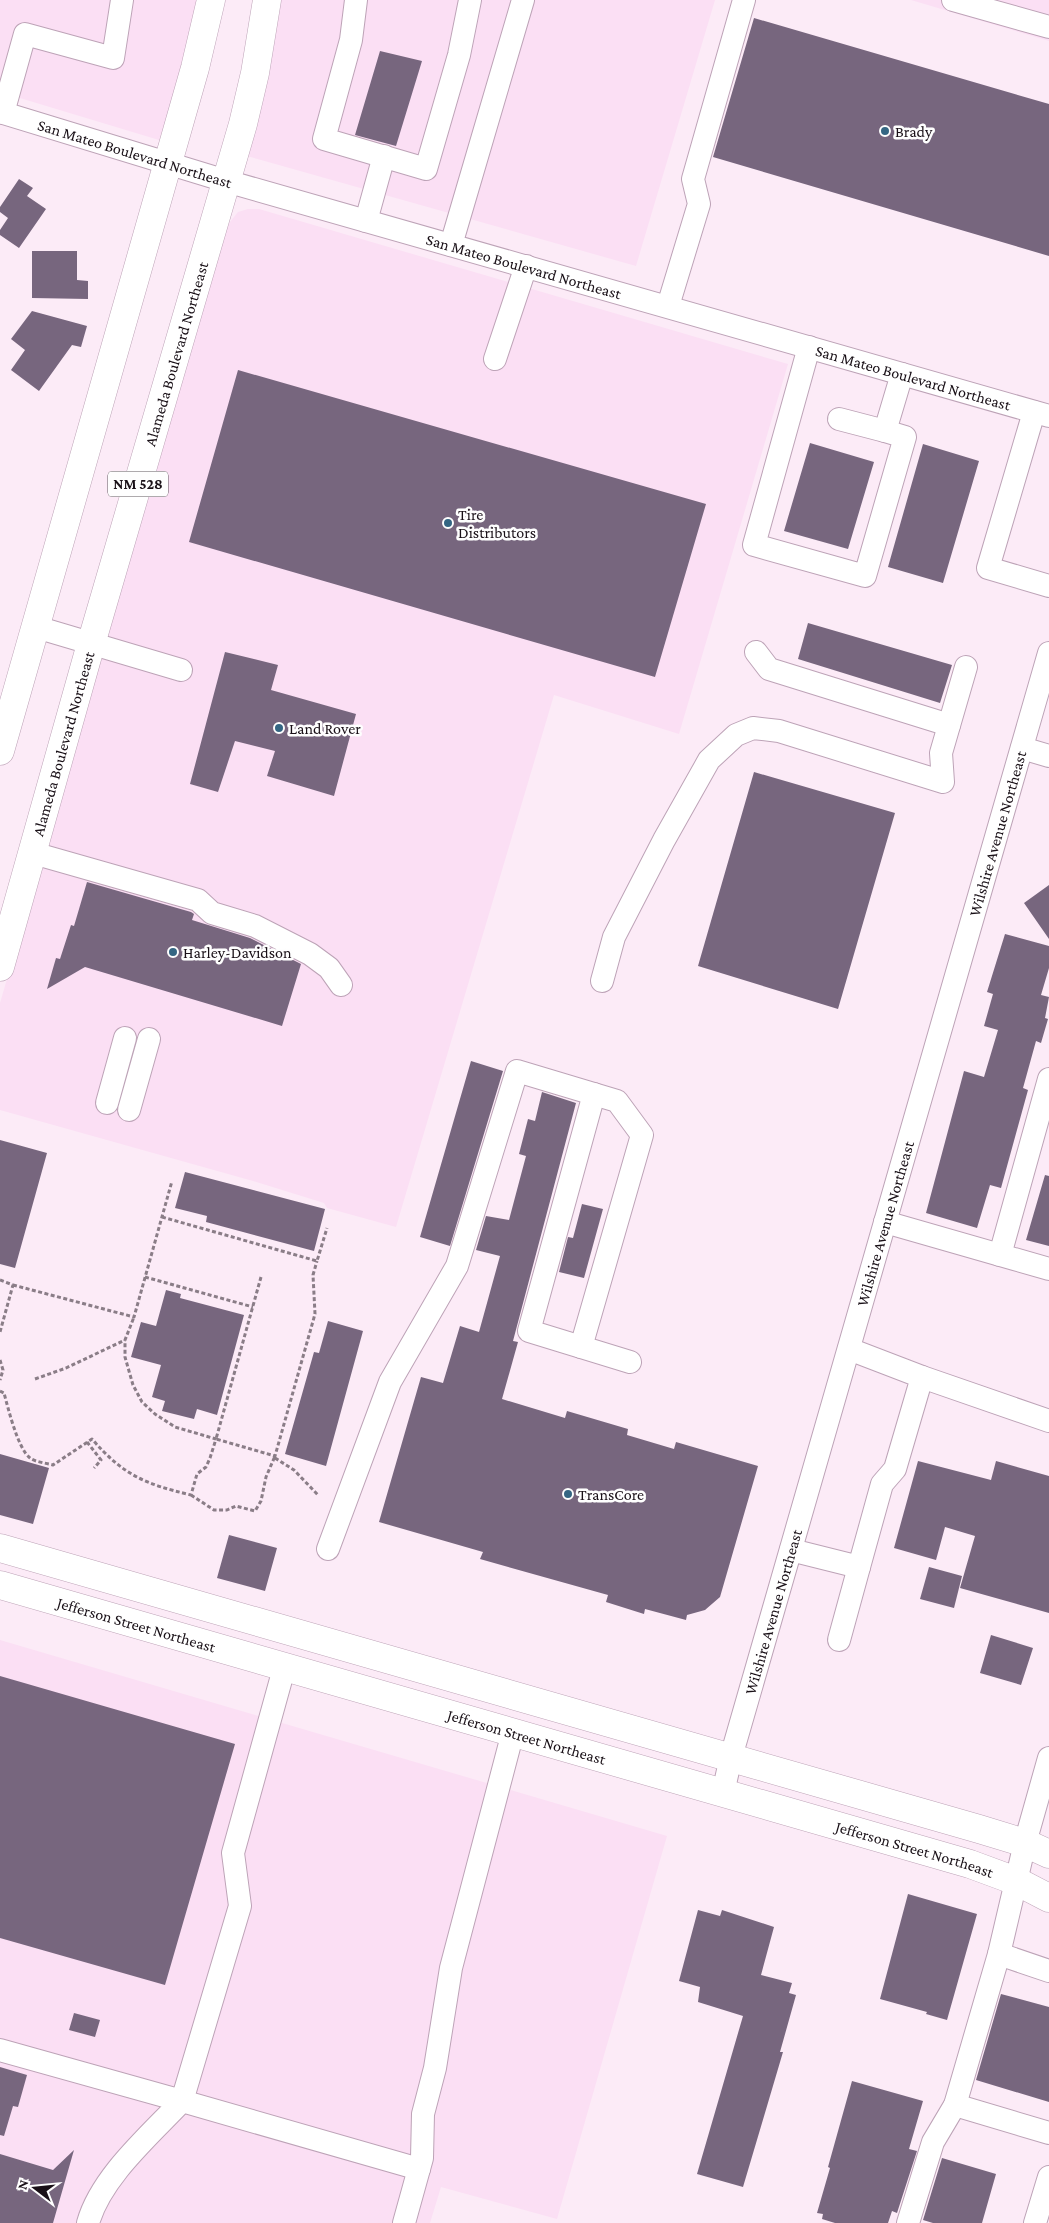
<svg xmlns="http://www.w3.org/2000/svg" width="1049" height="2223" font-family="'Crimson Pro',serif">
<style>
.built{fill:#fbdff4}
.building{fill:#77667e}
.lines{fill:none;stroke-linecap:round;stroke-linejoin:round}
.minor-casing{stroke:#bda3b7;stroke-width:24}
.major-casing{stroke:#bda3b7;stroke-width:29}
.path{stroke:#8a7d87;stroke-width:3;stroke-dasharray:4 2.5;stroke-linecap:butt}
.minor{stroke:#fff;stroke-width:22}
.major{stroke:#fff;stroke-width:28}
.poi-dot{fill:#346683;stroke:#fefefe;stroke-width:2}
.labels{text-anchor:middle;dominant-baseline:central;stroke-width:5;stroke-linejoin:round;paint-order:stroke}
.shield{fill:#fefefe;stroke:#5e575c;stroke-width:1}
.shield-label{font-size:15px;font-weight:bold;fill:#191017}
.poi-label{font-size:16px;fill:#191017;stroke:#fefefe;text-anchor:start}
.street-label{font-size:16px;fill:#191017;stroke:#fefefe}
</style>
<rect width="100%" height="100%" fill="#fcebf7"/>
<path class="built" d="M0,0H199L184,65L159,140L0,92Z
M278,0H715L636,266L247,156Z
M911,0H1049V41Z
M248,209H259L788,364L679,734L554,695L396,1227L327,1208L324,1203L253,1181L0,1110V1003L226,227L238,212Z
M0,1640L667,1836L557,2219L441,2187L430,2223H0Z"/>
<path class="building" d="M754,18L1049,104V256L713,157Z
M380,51L422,61L396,146L355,135Z
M19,179L33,188L27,196L46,209L19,248L0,235V230L8,218L0,212V207Z
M32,251H77V280L88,281V299L32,298Z
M32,311L87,326L81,347L72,345L39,391L11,370L25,350L11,339Z
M238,370L706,504L655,677L189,542Z
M810,443L874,462L848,549L784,531Z
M923,444L979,461L943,583L888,567Z
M808,623L952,665L940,703L798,659Z
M225,652L278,665L271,690L356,714L334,796L267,776L275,751L235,741L218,792L190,784Z
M754,772L895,813L838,1009L698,966Z
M87,882L191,912L194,914L192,920L250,938L301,964L282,1026L85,967L47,989L56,958L60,959L71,925L74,926Z
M1049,885V939L1024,903Z
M1005,934L1049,946V968L1041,995L1049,997L1045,1018L1048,1019L1041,1043L1036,1041L1023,1088L1028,1090L1001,1188L990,1185L977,1228L926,1213L964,1071L984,1077L998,1030L984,1026L993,994L987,992Z
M471,1061L503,1071L450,1246L420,1237Z
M542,1092L576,1103L513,1341L518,1342L502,1399L565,1418L567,1411L628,1429L627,1435L674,1449L676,1442L758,1466L720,1597L705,1610L687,1615L686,1620L645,1609L644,1614L606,1602L608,1595L480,1559L483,1552L379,1522L421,1377L443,1383L460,1326L479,1332L500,1256L476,1250L486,1216L509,1220L526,1156L519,1154L528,1119L535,1121Z
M0,1140L47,1153L15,1268L0,1264Z
M185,1172L325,1209L314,1251L206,1222L207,1216L175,1208Z
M1045,1175L1049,1176V1246L1026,1240Z
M582,1204L603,1209L584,1278L559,1272L568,1237L573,1238Z
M166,1290L181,1294L180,1298L244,1315L217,1415L197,1409L194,1419L162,1411L165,1401L152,1397L161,1365L131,1357L141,1322L156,1326Z
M328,1321L363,1331L326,1466L285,1454L314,1352L319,1353Z
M0,1454L49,1468L33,1524L0,1515Z
M918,1461L991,1480L996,1461L1049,1476V1613L960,1588L975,1536L945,1527L936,1560L894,1548Z
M229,1535L277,1548L265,1591L217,1578Z
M929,1567L962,1576L954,1608L920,1599Z
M991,1635L1033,1648L1021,1685L980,1673Z
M0,1676L235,1744L165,1985L0,1938Z
M908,1894L977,1914L947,2020L926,2014L927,2012L880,1999Z
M698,1910L720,1916L722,1910L774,1927L761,1975L792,1983L789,1993L796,1995L780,2052H783L743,2187L697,2174L743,2016L698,2002L700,1987L679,1981Z
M1001,1994L1049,2007V2102L976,2080Z
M74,2013L100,2020L95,2037L69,2030Z
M0,2067L27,2075L18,2107L13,2106L4,2136L0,2135Z
M852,2081L923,2101L909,2149L917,2151L897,2213L892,2211L888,2223H835L822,2219L823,2214L817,2213L830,2168L828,2167Z
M74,2150L53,2223H0V2154L53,2170Z
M942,2158L996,2174L982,2223H933L923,2220Z"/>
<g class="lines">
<defs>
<g id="minor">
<path d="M356,0L351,40L324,139L426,169L459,55L470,0"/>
<path d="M953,0L1049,27"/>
<path id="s1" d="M0,112L226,181L1049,416"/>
<path d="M3,113L25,34L113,58L122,0"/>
<path d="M366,221L384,156"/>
<path d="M451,245L523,0"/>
<path d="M668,306L699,204L693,179L744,0"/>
<path d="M809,347L754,545L865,576L905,437L885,431L902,374"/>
<path d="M495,359L526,266"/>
<path d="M1034,412L988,568L1049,586"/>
<path d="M839,419L885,431"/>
<path d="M36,627L181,670"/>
<path d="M756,652L769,669L949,725"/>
<path d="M1022,748L1049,756"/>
<path d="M33,853L198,900L212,913L255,926L310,954L329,968L341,985"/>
<path d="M602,981L614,937L664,840L709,760L736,735L753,728L779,731L943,782L941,753L966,667"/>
<path d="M594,1094L529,1331L630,1362"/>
<path d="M107,1103L125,1038"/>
<path d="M129,1110L149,1039"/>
<path d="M885,1222L1049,1269"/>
<path d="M1000,1255L1049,1079"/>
<path d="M922,1377L1049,1421"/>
<path d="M328,1549L390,1382L457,1266L517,1071L617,1101L642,1135L581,1347"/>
<path d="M791,1550L859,1567L882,1484L895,1469L922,1377L849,1349"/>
<path d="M839,1640L859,1567"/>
<path id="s2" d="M723,1793L731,1757L1049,653"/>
<path d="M999,1954L1049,1971"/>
<path d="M0,2050L182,2101L240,1906L233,1853L285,1665"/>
<path d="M955,2105L1049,2133"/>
<path d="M88,2223C101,2177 149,2136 182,2101L419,2169"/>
<path d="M404,2223L422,2158L423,2114L435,2068L451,1968L513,1732"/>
<path d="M908,2223L933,2142L955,2105L999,1954L1025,1843L1049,1758"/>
<path d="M1035,2223L1049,2177"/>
</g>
<g id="major">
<path d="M0,751L195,68L211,0"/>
<path id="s3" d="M0,967L91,644L243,124L255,73L267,0"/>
<path d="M0,1548L979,1829L1025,1843L1049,1854"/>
<path id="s4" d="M0,1585L970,1864L1016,1881L1049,1898"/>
</g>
</defs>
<use href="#minor" class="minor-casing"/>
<use href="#major" class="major-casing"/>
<path class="path" d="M162,1217L317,1261L327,1228
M145,1277L253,1307
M261,1277L216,1439L275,1456L315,1314L313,1275L317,1261
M0,1280L13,1285L0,1332
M13,1285L134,1317L172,1181
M0,1360L3,1370L0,1380
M35,1379L66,1368L125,1340
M0,1391L4,1393C8,1408 18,1449 30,1458C35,1462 46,1463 53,1465L92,1439C123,1475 145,1484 191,1495L197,1474L206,1467L210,1458L216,1439L175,1427L155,1414L142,1402L133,1385L125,1357V1340L134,1317
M87,1442L101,1460L94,1468
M275,1458L294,1470L318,1495
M191,1495L214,1510H227L236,1506L255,1511L261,1501L266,1477L275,1456"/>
<use href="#minor" class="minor"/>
<use href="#major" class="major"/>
</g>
<g class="poi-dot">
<circle cx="885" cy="131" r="5"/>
<circle cx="448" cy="523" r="5"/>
<circle cx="279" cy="728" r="5"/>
<circle cx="173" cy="952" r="5"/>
<circle cx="568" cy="1494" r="5"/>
</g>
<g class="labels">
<rect class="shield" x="108" y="471.5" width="60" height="25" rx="4"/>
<g class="shield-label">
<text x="138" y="484">NM 528</text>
</g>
<g class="poi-label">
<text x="895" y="131">Brady</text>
<text x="458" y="514">Tire<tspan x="458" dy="18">Distributors</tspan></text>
<text x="289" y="728">Land Rover</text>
<text x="183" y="952">Harley-Davidson</text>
<text x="578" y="1494">TransCore</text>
</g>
<g class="street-label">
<text stroke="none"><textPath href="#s1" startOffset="141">San Mateo Boulevard Northeast</textPath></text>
<text stroke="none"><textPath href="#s1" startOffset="546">San Mateo Boulevard Northeast</textPath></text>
<text stroke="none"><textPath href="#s3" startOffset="638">Alameda Boulevard Northeast</textPath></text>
<text stroke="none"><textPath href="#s1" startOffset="951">San Mateo Boulevard Northeast</textPath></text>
<text stroke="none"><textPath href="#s3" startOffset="232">Alameda Boulevard Northeast</textPath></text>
<text stroke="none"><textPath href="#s2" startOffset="998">Wilshire Avenue Northeast</textPath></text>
<text stroke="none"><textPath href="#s2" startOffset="592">Wilshire Avenue Northeast</textPath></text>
<text stroke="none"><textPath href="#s2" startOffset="188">Wilshire Avenue Northeast</textPath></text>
<text stroke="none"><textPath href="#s4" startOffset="142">Jefferson Street Northeast</textPath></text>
<text stroke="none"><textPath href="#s4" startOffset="548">Jefferson Street Northeast</textPath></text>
<text stroke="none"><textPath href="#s4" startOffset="952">Jefferson Street Northeast</textPath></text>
</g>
</g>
<g transform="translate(35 2188) rotate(286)" stroke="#fefefe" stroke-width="4" paint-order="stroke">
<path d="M0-4L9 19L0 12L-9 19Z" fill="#191017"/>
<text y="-8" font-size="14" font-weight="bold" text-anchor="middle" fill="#191017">N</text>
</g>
</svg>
